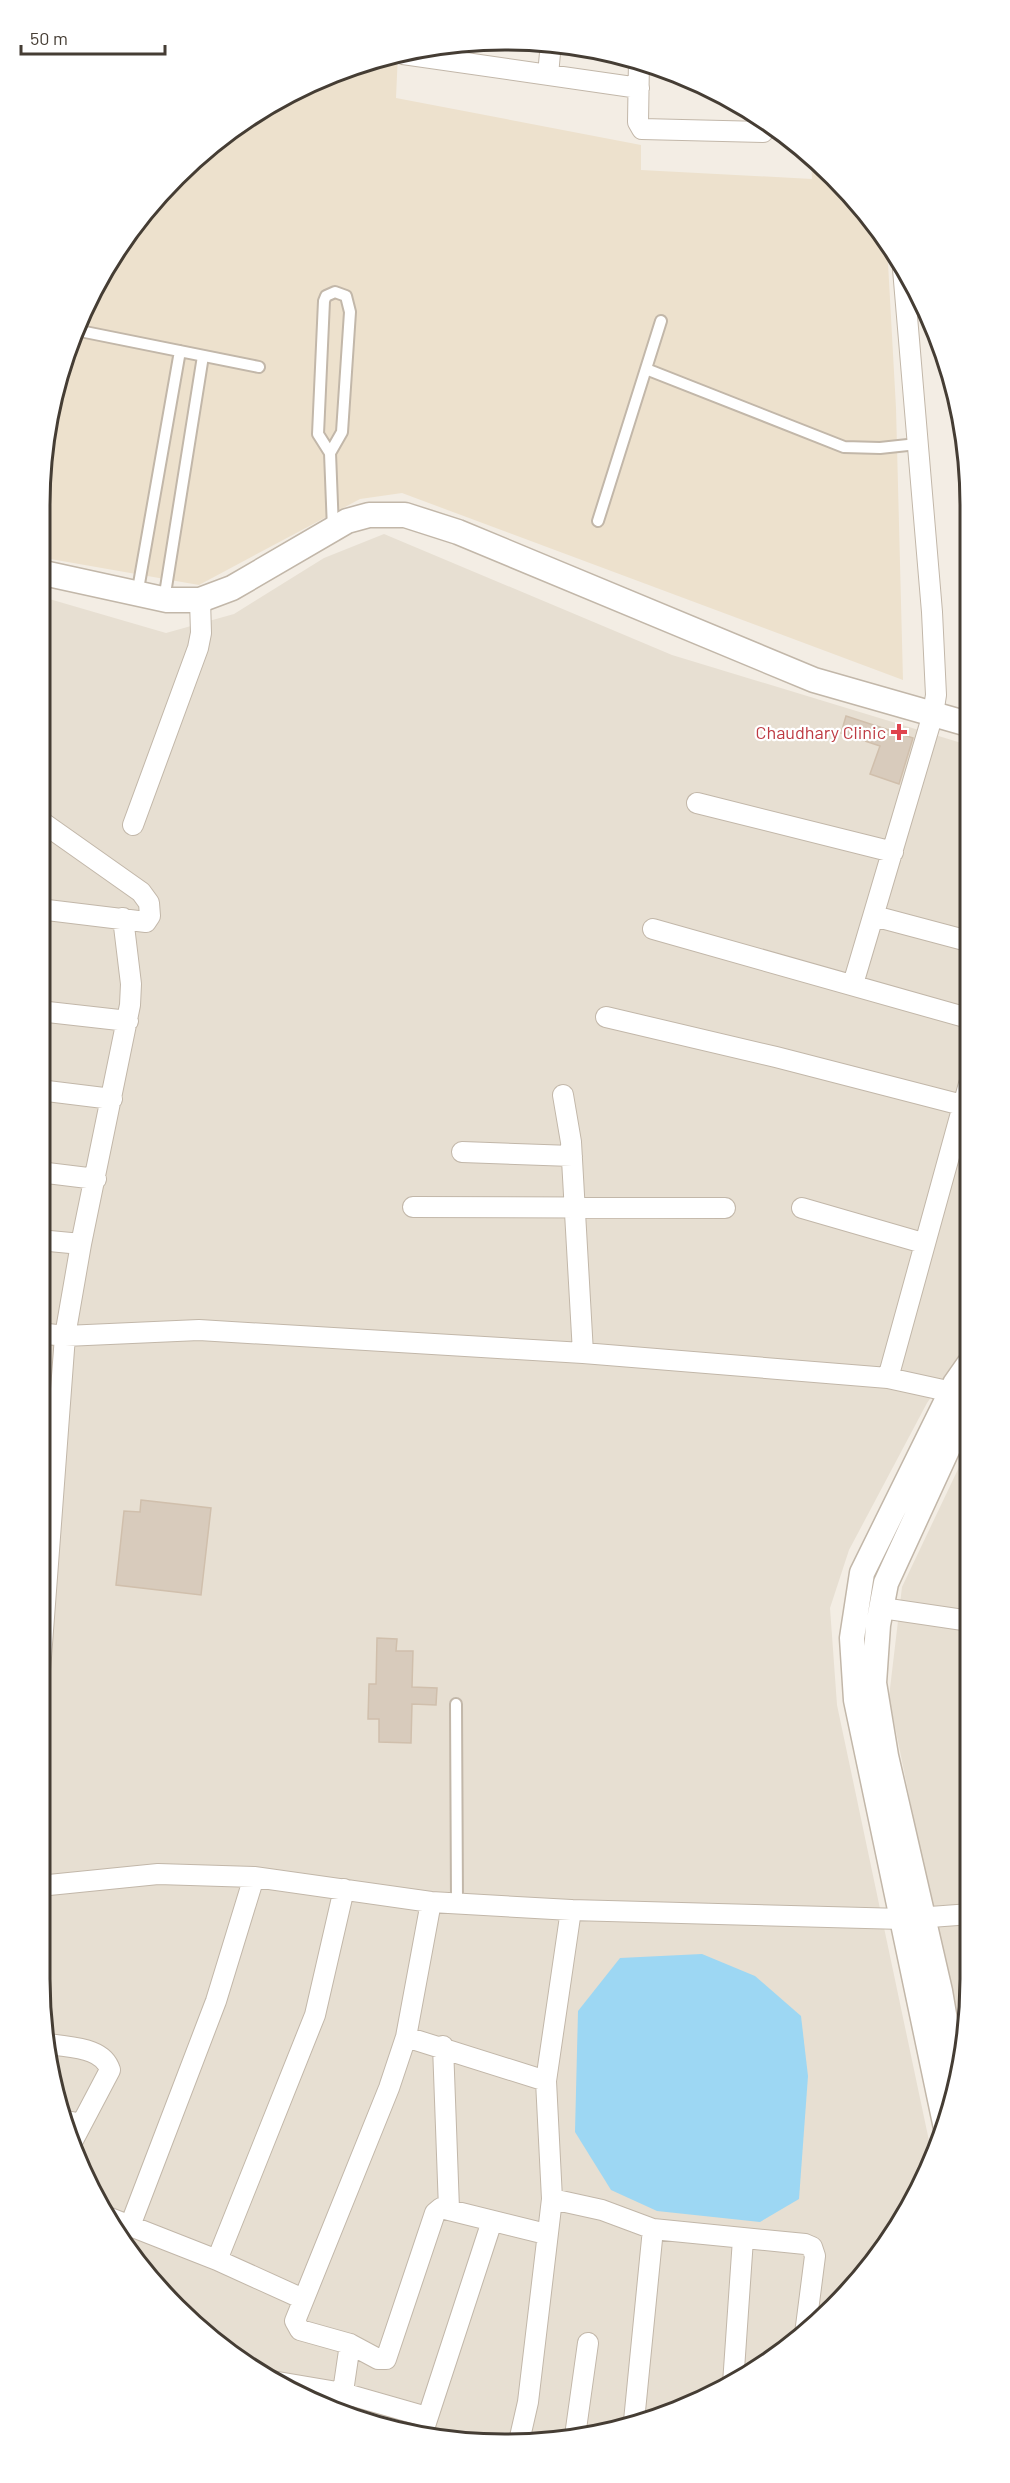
<svg xmlns="http://www.w3.org/2000/svg" width="1010" height="2483" font-family="Barlow,sans-serif">
<style>
.residential{fill:#e7dfd2}
.education{fill:#ede1cd}
.water{fill:#9dd7f3}
.building{fill:#d8cbbc;stroke:#d0bfac;stroke-width:1.5}
.lines{fill:none;stroke-linecap:round;stroke-linejoin:round}
.service-casing{stroke:#c2b7a9;stroke-width:14}
.minor-casing{stroke:#c2b7a9;stroke-width:22}
.tertiary-casing{stroke:#c2b7a9;stroke-width:27}
.service{stroke:#fff;stroke-width:10}
.minor{stroke:#fff;stroke-width:20}
.tertiary{stroke:#fff;stroke-width:24}
.health-dot{fill:#e0444e;stroke:#fff;stroke-width:2}
.labels{text-anchor:middle;dominant-baseline:central;stroke-width:4.5;stroke-linejoin:round;paint-order:stroke}
.health-label{font-size:18px;fill:#be3a42;stroke:#fff;text-anchor:end}
.rim{fill:none;stroke:#453d34;stroke-width:3}
</style>
<rect width="100%" height="100%" fill="#f3ede4"/>
<path class="residential" d="M384,534L672,655L968,745L969,1342L927,1403L849,1550L830,1608L837,1705L932,2155L874,2262L813,2328L738,2381L596,2435L444,2440L356,2419L272,2382L154,2285L101,2211L64,2128L39,1978V596L166,633L234,614L324,558Z
M970,1444L971,1978L960,2047L889,1697L902,1587Z"/>
<path class="education" d="M398,53L396,98L641,145V170L812,179L811,159L856,198L887,245L896,408L903,680L402,493L360,499L199,585L39,557V505L64,356L101,272L154,198L221,136L299,87L384,55Z"/>
<path class="water" d="M702,1954L755,1976L801,2016L808,2076L799,2199L760,2222L657,2211L611,2190L575,2132L578,2011L620,1958Z"/>
<path class="building" d="M846,716L913,738L899,784L870,774L880,746L841,733Z
M141,1500L211,1508L201,1595L116,1585L124,1511L140,1512Z
M377,1638L397,1639L396,1651H413L412,1687L437,1688L436,1705L412,1704L411,1743L379,1742V1719H368L369,1684H376Z"/>
<g class="lines">
<defs>
<path id="service" d="M335,292L346,296L350,312L342,432L330,453L318,434L324,301L326,296Z
M75,330L259,367
M646,369L844,447L880,448L917,444
M330,453L333,529
M598,521L661,321
M137,595L180,351
M164,600L203,356
M456,1704L457,1903"/>
<path id="minor" d="M403,54L639,88
M639,60L638,122L642,129L763,132L770,123
M548,75L551,42
M697,803L893,852
M39,820L141,892L149,903L150,916L146,922L39,909
M133,825L198,648L201,633L200,600
M874,916L968,941
M653,929L968,1018
M853,984L933,714L936,695L932,612L903,269
M39,1011L128,1021
M606,1017L776,1057L962,1105
M39,1090L112,1099
M563,1095L571,1142L583,1353
M462,1152L572,1156
M39,1172L96,1179
M413,1207L725,1208
M802,1208L923,1243
M39,1240L81,1244
M39,1333L65,1336L199,1330L583,1353L888,1378L952,1392L962,1398
M888,1378L969,1084
M882,1608L970,1621
M39,1684L65,1336L81,1244L130,1005L131,984L123,918
M39,1886L158,1874L254,1877L431,1902L571,1910L903,1919L971,1914
M431,1902L406,2037L389,2088L295,2321L300,2330L350,2344L378,2359H386L435,2213L441,2208L546,2234
M406,2037L546,2081
M50,2044C71,2048 103,2047 110,2070L71,2144
M443,2046L449,2209
M62,2120L81,2124
M552,2199L602,2210L653,2229L805,2244L812,2247L815,2256L805,2334
M105,2216L217,2260L303,2299
M130,2226L216,2001L254,1877
M217,2260L315,2015L344,1889
M272,2381L343,2393L427,2417
M733,2384L743,2239
M340,2412L350,2344
M634,2421L653,2229
M422,2435L492,2221
M575,2436L588,2343
M520,2437L528,2402L552,2199L546,2081L571,1910"/>
<path id="tertiary" d="M39,572L167,600H200L232,588L347,521L369,515H405L458,532L814,680L968,724
M955,2078L940,1991L886,1756L874,1683L878,1625L886,1583L960,1422L970,1408
M946,2128L856,1700L852,1638L862,1573L955,1384L969,1364"/>
</defs>
<use href="#service" class="service-casing"/>
<use href="#minor" class="minor-casing"/>
<use href="#tertiary" class="tertiary-casing"/>
<use href="#service" class="service"/>
<use href="#minor" class="minor"/>
<use href="#tertiary" class="tertiary"/>
</g>
<path class="health-dot" d="M896 723h6v6h6v6h-6v6h-6v-6h-6v-6h6z"/>
<g class="labels">
<g class="health-label">
<text x="886" y="732">Chaudhary Clinic</text>
</g>
</g>
<path d="M0 0H1010V2483H0ZM505 50H505A455 455 0 0 1 960 505V1979A455 455 0 0 1 505 2434H505A455 455 0 0 1 50 1979V505A455 455 0 0 1 505 50Z" fill="#fff" fill-rule="evenodd"/>
<path class="rim" d="M505 50H505A455 455 0 0 1 960 505V1979A455 455 0 0 1 505 2434H505A455 455 0 0 1 50 1979V505A455 455 0 0 1 505 50Z"/>
<path d="M21 45v9h144v-9" fill="none" stroke="#453d34" stroke-width="3"/>
<text x="30" y="45" font-size="18" fill="#453d34" stroke="#ffffff" stroke-width="4.5" paint-order="stroke">50 m</text>
</svg>
